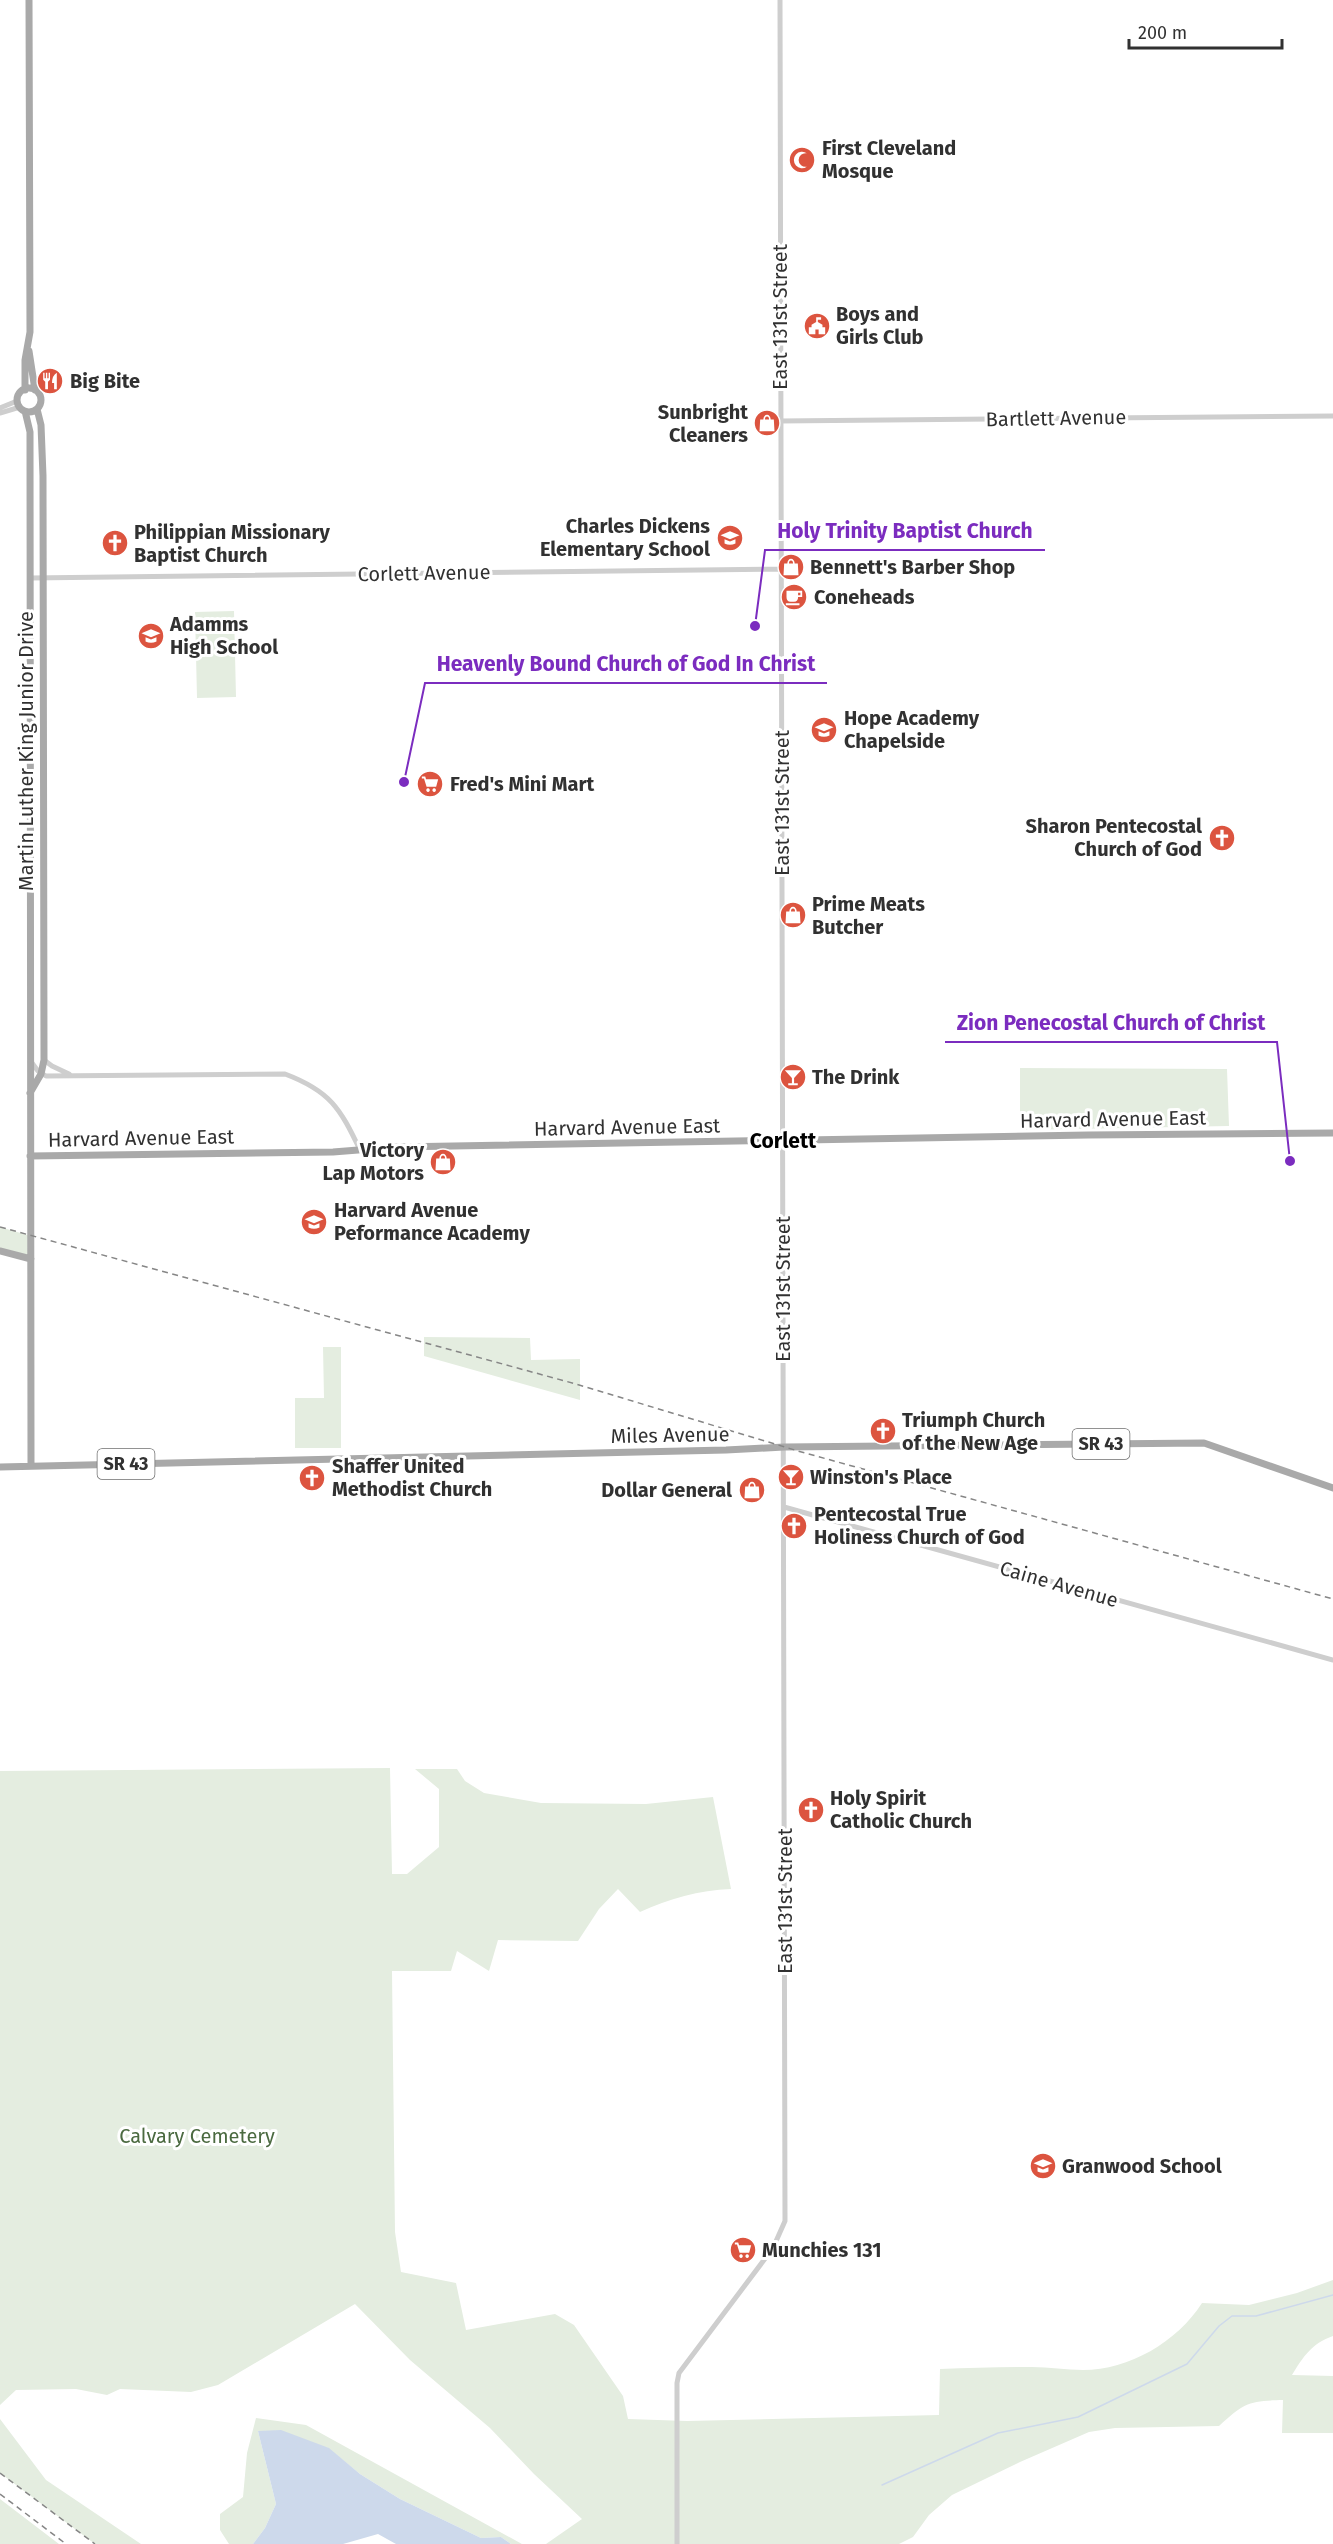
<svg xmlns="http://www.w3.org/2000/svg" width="1333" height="2544" font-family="'Fira Sans',sans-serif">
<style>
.green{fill:#e4ede0}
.water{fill:#cdd9eb}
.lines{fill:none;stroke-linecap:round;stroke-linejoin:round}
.stream{stroke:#cdd9eb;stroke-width:1.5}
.minor{stroke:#cecece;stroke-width:5}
.major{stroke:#a9a9a9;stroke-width:7}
.rail{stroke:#868686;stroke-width:1.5;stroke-dasharray:6 4.5;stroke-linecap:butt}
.labels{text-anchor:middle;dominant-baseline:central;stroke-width:6;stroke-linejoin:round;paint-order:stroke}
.shield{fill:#fff;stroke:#6f6f6f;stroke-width:1.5}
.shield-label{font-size:18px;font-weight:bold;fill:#313131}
.poi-label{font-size:20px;font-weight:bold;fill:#313131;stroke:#fff;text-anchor:start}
.street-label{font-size:20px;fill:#313131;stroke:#fff}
.park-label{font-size:20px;fill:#4b6a40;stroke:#fff}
.neighbourhood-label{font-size:21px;font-weight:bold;fill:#000;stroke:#fff}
.leader{fill:none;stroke:#7b2cbf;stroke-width:2}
.callout-dot{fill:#7b2cbf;stroke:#fff;stroke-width:2}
.callout-label{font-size:21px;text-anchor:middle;font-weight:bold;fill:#7b2cbf;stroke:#fff;stroke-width:6;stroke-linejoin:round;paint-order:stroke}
</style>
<rect width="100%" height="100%" fill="#fff"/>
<path class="green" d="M234,611L236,697L197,698L195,612Z
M1020,1068L1227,1069L1229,1126L1020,1130Z
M0,1227L31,1236V1259L0,1250Z
M424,1337L530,1338L531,1360L580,1359V1400L424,1356Z
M323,1347H341V1448H295V1398H324Z
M390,1768L392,1874H407L439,1847V1789L415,1769H457L465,1781L484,1793L541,1803L646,1804L713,1797L731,1889C699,1890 669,1899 640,1912L618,1889L599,1909L578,1941L498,1940L489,1971L457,1951L451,1971H392L395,2232L401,2272L456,2283L466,2330L555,2314L574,2325L623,2396L628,2419L687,2421L939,2415L940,2369C970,2368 1001,2367 1032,2367C1049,2367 1066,2370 1083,2370C1129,2370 1177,2342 1202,2303L1249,2305L1297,2293L1333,2280V2336C1312,2343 1303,2357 1292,2375L1333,2376V2433H1282L1283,2400C1249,2401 1245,2402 1219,2426L1115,2428L1089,2432L1020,2462L952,2495L929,2515L913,2537L899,2544H546L582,2519L534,2474L490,2428L410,2360L355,2304L218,2385L191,2392L120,2389L107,2395L76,2389L16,2390L0,2405V1771Z
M256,2418L306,2425L522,2544H511L501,2537L481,2538L400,2499L360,2474L328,2448L258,2431L276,2504L265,2528L253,2544H229L220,2530V2514L243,2497L247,2453Z
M0,2419L46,2480L141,2544H95L0,2473Z
M0,2499L59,2544H0Z"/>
<path class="water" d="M281,2430L329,2448L360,2474L400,2499L481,2538L501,2537L511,2544H396L378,2534L343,2544H253L265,2528L276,2504L258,2431Z"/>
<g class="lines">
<path class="stream" d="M882,2485L998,2433L1078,2417L1187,2364L1219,2326L1232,2316H1256L1333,2295"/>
<path class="minor" d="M0,408L17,401
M0,413L20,407
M780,421L1333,416
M30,578L781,569
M44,1060L52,1066L69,1074
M32,1063L38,1071L46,1076L285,1074C330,1091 340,1108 360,1150
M784,1507L1333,1660
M677,2544V2383L679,2373L773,2248L785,2221L780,0"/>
<path class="major" d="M29,351L35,390
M17 400a12 12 0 1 1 24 0a12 12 0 1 1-24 0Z
M25,390V360L30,332L29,0
M25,411L30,432L31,1466
M30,1093L41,1074L44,1060L43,476L41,425L37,409
M30,1156L333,1152L396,1147L1088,1135L1333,1133
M0,1251L31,1259
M0,1467L726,1450L784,1447L1204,1443L1333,1488"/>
<path class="rail" d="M0,1227L576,1384L798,1451L1333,1599
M0,2473L95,2544
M0,2494L66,2544"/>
</g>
<defs>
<symbol id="mosque-disc" viewBox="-11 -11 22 22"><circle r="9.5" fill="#dc543f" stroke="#fff"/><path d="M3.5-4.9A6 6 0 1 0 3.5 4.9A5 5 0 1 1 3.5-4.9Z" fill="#fff"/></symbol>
<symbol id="civic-disc" viewBox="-11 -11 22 22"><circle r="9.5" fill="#dc543f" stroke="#fff"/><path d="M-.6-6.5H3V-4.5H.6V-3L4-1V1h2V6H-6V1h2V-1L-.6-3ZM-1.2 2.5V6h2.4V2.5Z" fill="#fff"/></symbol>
<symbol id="restaurant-disc" viewBox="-11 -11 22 22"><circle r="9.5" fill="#dc543f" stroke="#fff"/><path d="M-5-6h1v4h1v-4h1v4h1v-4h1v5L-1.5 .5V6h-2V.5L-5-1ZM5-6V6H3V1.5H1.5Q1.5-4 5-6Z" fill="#fff"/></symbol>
<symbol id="shop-disc" viewBox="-11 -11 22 22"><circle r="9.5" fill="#dc543f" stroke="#fff"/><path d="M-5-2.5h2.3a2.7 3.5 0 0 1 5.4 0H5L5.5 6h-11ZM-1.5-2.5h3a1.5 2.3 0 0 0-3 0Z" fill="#fff"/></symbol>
<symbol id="school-disc" viewBox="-11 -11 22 22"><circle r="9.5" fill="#dc543f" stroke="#fff"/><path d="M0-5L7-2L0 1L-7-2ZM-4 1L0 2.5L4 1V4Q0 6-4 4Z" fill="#fff"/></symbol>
<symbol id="church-disc" viewBox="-11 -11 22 22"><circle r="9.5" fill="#dc543f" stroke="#fff"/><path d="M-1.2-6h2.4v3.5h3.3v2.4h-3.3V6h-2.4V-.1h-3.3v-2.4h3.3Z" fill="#fff"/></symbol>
<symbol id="cafe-disc" viewBox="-11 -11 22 22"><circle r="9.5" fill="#dc543f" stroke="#fff"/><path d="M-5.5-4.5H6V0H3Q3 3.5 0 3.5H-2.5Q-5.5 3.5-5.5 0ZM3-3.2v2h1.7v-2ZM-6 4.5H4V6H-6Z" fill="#fff"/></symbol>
<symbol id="supermarket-disc" viewBox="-11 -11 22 22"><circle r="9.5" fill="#dc543f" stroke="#fff"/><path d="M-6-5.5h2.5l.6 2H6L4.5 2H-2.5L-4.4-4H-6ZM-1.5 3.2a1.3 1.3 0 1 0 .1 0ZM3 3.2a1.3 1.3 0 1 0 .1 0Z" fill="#fff"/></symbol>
<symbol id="bar-disc" viewBox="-11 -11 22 22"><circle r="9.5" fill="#dc543f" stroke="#fff"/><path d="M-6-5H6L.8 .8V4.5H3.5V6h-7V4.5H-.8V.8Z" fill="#fff"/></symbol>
</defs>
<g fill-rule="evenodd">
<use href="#mosque-disc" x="787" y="145" width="30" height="30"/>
<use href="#civic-disc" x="802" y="311" width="30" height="30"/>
<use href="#restaurant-disc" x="35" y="366" width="30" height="30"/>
<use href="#shop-disc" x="752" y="408" width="30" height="30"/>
<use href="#school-disc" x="715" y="523" width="30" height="30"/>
<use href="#church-disc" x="100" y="528" width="30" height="30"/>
<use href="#shop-disc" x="776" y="552" width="30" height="30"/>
<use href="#cafe-disc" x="779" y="582" width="30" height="30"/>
<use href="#school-disc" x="136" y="621" width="30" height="30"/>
<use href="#school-disc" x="809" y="715" width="30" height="30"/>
<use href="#supermarket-disc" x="415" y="769" width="30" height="30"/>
<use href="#church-disc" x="1207" y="823" width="30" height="30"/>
<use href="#shop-disc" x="778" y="900" width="30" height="30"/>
<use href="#bar-disc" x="778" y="1062" width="30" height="30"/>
<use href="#shop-disc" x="428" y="1147" width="30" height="30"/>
<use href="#school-disc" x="299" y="1207" width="30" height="30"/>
<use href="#church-disc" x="868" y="1416" width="30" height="30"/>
<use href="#bar-disc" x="776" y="1462" width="30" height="30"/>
<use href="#church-disc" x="297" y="1463" width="30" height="30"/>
<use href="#shop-disc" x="737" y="1475" width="30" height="30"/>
<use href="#church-disc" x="779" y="1511" width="30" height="30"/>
<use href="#church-disc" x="796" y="1795" width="30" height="30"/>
<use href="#school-disc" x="1028" y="2151" width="30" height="30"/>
<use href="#supermarket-disc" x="728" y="2235" width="30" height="30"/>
</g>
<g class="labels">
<g class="shield">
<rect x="1072.5" y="1429" width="57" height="30" rx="4.5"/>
<rect x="97.5" y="1449" width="57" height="30" rx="4.5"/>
</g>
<g class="shield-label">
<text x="1101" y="1444">SR 43</text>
<text x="126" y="1464">SR 43</text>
</g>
<g class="poi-label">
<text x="822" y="148">First Cleveland<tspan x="822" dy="23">Mosque</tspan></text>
<text x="836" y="314">Boys and<tspan x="836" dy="23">Girls Club</tspan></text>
<text x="70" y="381">Big Bite</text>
<text x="748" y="412" text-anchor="end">Sunbright<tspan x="748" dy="23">Cleaners</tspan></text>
<text x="710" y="526" text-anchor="end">Charles Dickens<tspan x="710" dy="23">Elementary School</tspan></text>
<text x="134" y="532">Philippian Missionary<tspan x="134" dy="23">Baptist Church</tspan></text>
<text x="810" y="567">Bennett's Barber Shop</text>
<text x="814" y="597">Coneheads</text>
<text x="170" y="624">Adamms<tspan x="170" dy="23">High School</tspan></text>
<text x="844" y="718">Hope Academy<tspan x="844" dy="23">Chapelside</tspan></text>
<text x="450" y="784">Fred's Mini Mart</text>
<text x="1202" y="826" text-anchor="end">Sharon Pentecostal<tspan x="1202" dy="23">Church of God</tspan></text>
<text x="812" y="904">Prime Meats<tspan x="812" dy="23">Butcher</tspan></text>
<text x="812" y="1077">The Drink</text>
<text x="424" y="1150" text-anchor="end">Victory<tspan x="424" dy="23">Lap Motors</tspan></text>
<text x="334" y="1210">Harvard Avenue<tspan x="334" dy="23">Peformance Academy</tspan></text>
<text x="902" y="1420">Triumph Church<tspan x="902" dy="23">of the New Age</tspan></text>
<text x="332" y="1466">Shaffer United<tspan x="332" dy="23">Methodist Church</tspan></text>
<text x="810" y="1477">Winston's Place</text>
<text x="732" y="1490" text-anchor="end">Dollar General</text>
<text x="814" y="1514">Pentecostal True<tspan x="814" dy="23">Holiness Church of God</tspan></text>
<text x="830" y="1798">Holy Spirit<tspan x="830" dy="23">Catholic Church</tspan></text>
<text x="1062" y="2166">Granwood School</text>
<text x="762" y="2250">Munchies 131</text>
</g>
<g class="street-label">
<text transform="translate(780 317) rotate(-90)">East 131st Street</text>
<text transform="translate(1056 418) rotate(-1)">Bartlett Avenue</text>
<text transform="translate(424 573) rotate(-1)">Corlett Avenue</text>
<text transform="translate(26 751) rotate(-90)">Martin Luther King Junior Drive</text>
<text transform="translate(782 803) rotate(-90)">East 131st Street</text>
<text transform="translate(1113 1119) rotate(-1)">Harvard Avenue East</text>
<text transform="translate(627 1127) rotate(-1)">Harvard Avenue East</text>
<text transform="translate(141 1138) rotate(-1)">Harvard Avenue East</text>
<text transform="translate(783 1289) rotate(-90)">East 131st Street</text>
<text transform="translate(670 1435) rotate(-1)">Miles Avenue</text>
<text transform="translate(1059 1584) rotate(16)">Caine Avenue</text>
<text transform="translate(785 1901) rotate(-90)">East 131st Street</text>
</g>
<g class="park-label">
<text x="197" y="2136">Calvary Cemetery</text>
</g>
<g class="neighbourhood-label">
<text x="783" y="1141">Corlett</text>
</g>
</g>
<path class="leader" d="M755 626L765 550H1045M404 782L425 683H827M1290 1161L1277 1042H945"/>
<g class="callout-dot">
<circle cx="755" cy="626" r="6"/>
<circle cx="404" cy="782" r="6"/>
<circle cx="1290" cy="1161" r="6"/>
</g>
<g class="callout-label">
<text x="905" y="538">Holy Trinity Baptist Church</text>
<text x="626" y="671">Heavenly Bound Church of God In Christ</text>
<text x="1111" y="1030">Zion Penecostal Church of Christ</text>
</g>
<path d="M1129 39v9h153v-9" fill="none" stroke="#313131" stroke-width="3"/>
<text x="1138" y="39" font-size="18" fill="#313131" stroke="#ffffff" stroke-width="4.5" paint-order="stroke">200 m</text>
</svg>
